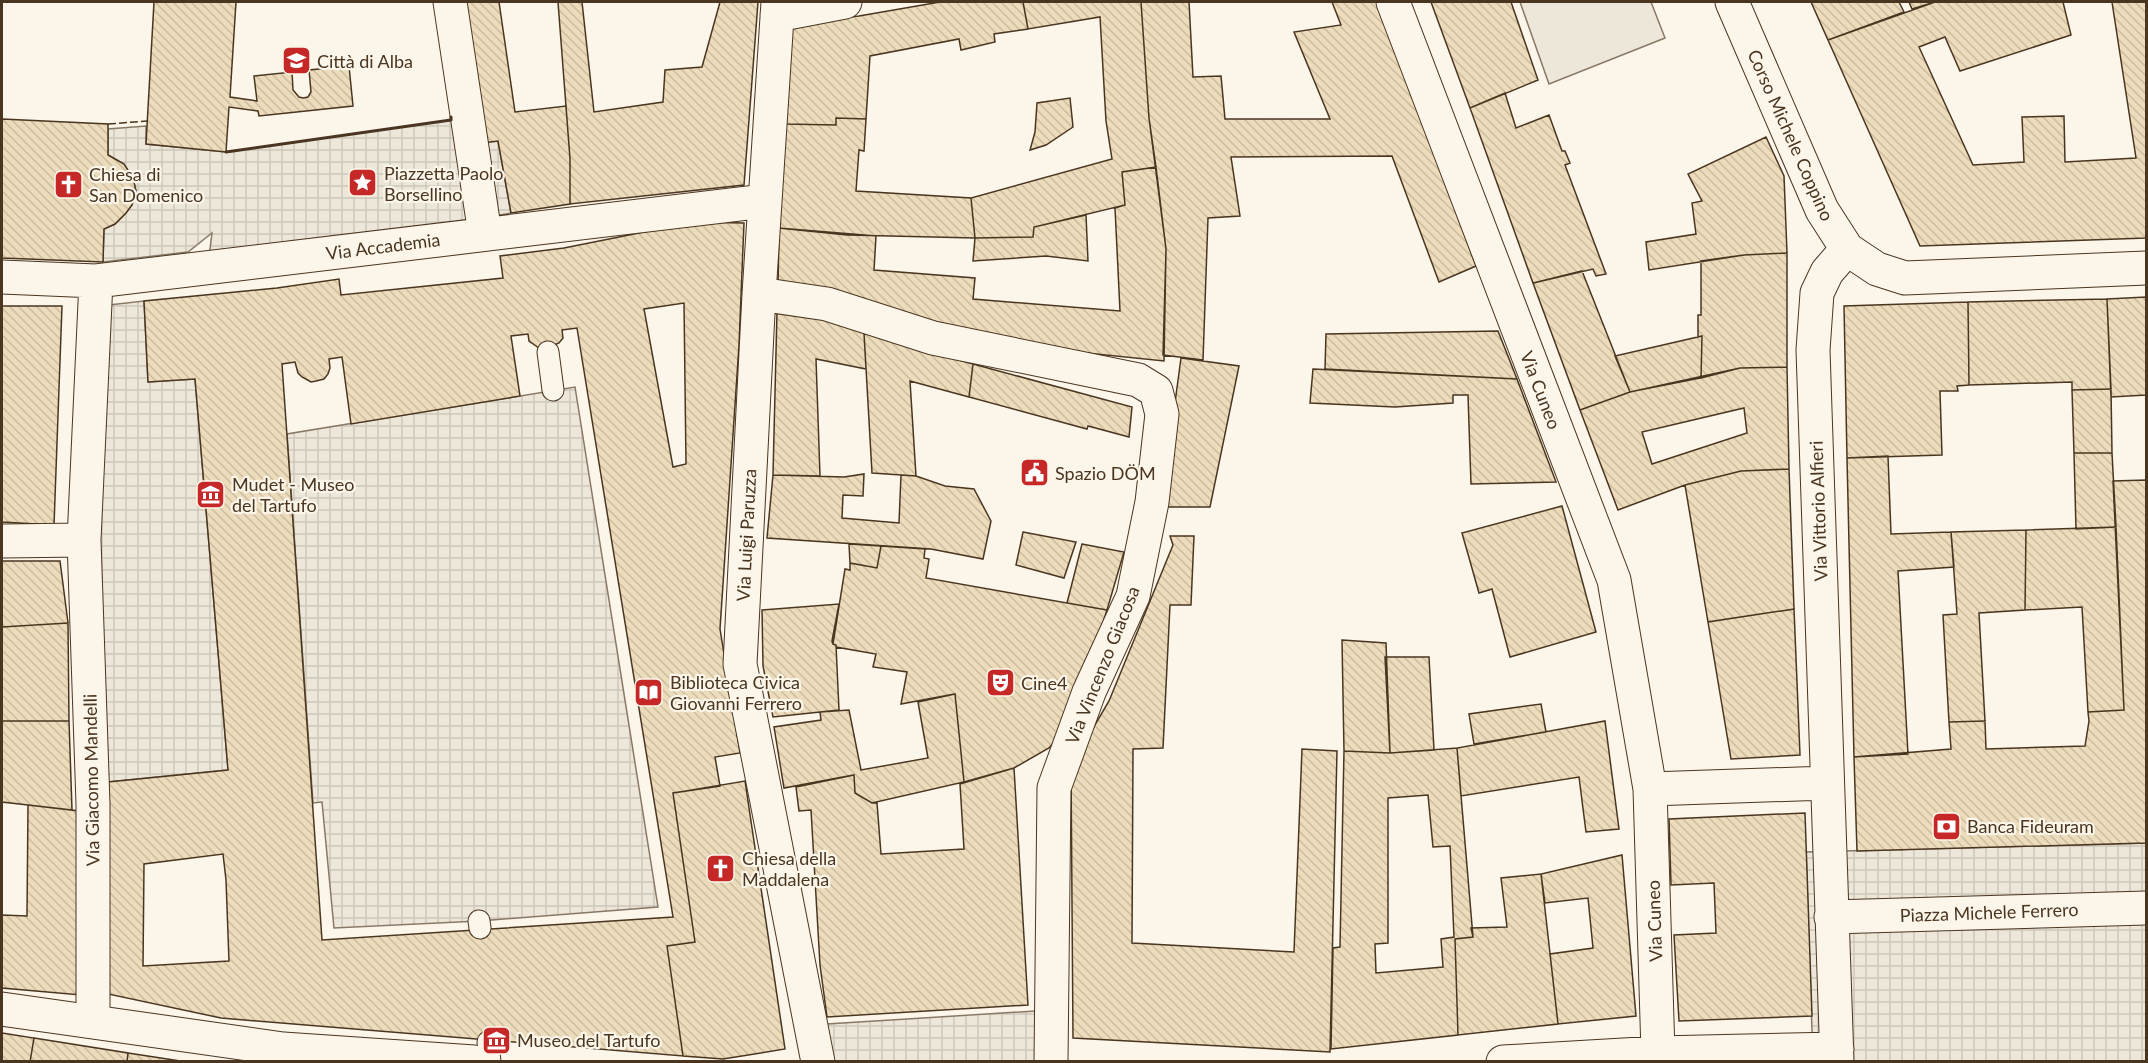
<svg xmlns="http://www.w3.org/2000/svg" width="2148" height="1063" font-family="Lato,sans-serif">
<style>
.parking{fill:#ede7d9;stroke:#887966;stroke-width:1.5}
.plaza{fill:url(#plaza-grid);stroke:#887966;stroke-width:1.5}
.building{fill:url(#building-back-hatch);stroke:#4a3520;stroke-width:1.5;fill-rule:evenodd}
.lines{fill:none;stroke-linecap:round;stroke-linejoin:round}
.lane-casing{stroke:#4a3520;stroke-width:23}
.street-casing{stroke:#4a3520;stroke-width:35}
.secondary-casing{stroke:#4a3520;stroke-width:35}
.lane{stroke:#fbf6e9;stroke-width:21}
.street{stroke:#fbf6e9;stroke-width:33}
.secondary{stroke:#fbf6e9;stroke-width:33}
.fence{stroke:#4a3520;stroke-width:1.5;stroke-dasharray:8 3;stroke-linecap:butt}
.wall{stroke:#4a3520;stroke-width:3}
.labels{text-anchor:middle;dominant-baseline:central;stroke-width:4.5;stroke-linejoin:round;paint-order:stroke}
.poi-label{font-size:18px;fill:#4a3520;stroke:#fbf6e9;text-anchor:start}
.street-label{font-size:18px;fill:#4a3520;stroke:#fbf6e9}
</style>
<defs>
<pattern id="plaza-grid" width="8" height="8" patternUnits="userSpaceOnUse" patternTransform="scale(1.5)"><rect width="8" height="8" fill="#ede7d9"/><path d="M0 4h8M4 0v8" fill="none" stroke="#cdc7ba"/></pattern>
<pattern id="building-back-hatch" width="6" height="6" patternUnits="userSpaceOnUse" patternTransform="scale(1.5)"><rect width="6" height="6" fill="#ecdcbc"/><path d="M-1 5l2 2M0 0l6 6M5-1l2 2" fill="none" stroke="#ccbda1"/></pattern>
</defs>
<rect width="100%" height="100%" fill="#fbf6e9"/>
<path class="parking" d="M1520,2H1651L1665,38L1549,84Z"/>
<path class="plaza" d="M451,120L481,143L498,141L511,213L423,228L209,257L212,233L188,252L103,262L104,229L115,224L126,213L132,205L136,191L133,178L124,164L108,155V129L146,126V144L226,152Z
M144,301L148,382L195,379L228,770L108,782L91,554L100,306Z
M575,387L658,907L479,921L334,928L322,802L313,803L287,434Z
M2146,843V1061H1813L1806,852Z
M1051,1010V1061H818L811,1025Z"/>
<path class="building" d="M154,2H236L230,97L257,101L254,76L292,72L293,90L299,97L303,98L308,97L311,92L309,70L349,66L353,106L259,116L258,111L229,107L226,152L146,144Z
M461,2H499L515,112L566,106L570,159V204L511,213L498,141L481,143Z
M558,2H582L594,112L663,102L665,70L702,67L720,2H758L744,185L570,204V159Z
M940,2H1023L1028,29L994,34L995,42L961,50L959,39L870,56L866,119L836,118V125L785,124L792,23L859,16Z
M1023,2H1141L1149,118L1156,167L1122,172L1125,205L1034,227L1033,237L975,238L971,198L1112,159L1106,121L1100,17L1028,29Z
M1141,2H1189L1193,77L1221,76L1225,119H1330L1294,32L1341,25L1332,2H1378L1476,266L1439,282L1392,156L1231,157L1240,216L1208,218L1203,360L1163,355L1166,249L1149,118Z
M1431,2H1511L1538,80L1470,108Z
M1811,2H1899L1904,12L1828,40Z
M1909,2H1935L1912,9Z
M1935,2H2063L2071,35L1960,71L1945,37L1919,47L1973,165L2024,162L2022,117L2064,116L2065,162L2136,158L2112,2H2146V238L1920,246L1828,40Z
M1505,93L1516,128L1549,115L1562,151H1565L1570,163L1565,165L1606,274L1596,276L1593,269L1533,283L1470,108Z
M1070,98L1073,127L1046,145L1030,150L1035,132L1037,103Z
M836,118L866,119L864,151L859,150L856,191L971,198L975,238L847,235L779,228L785,124L836,125Z
M2,119L108,124V155L124,164L133,178L136,191L132,205L126,213L115,224L104,229L103,262L2,258Z
M1766,137L1784,176L1787,253L1744,255L1649,270L1646,242L1696,234L1692,203L1702,201L1688,174Z
M1156,167L1166,249L1164,361L998,344L778,290L779,228L876,236L874,270L975,278L973,299L1120,311L1115,208L1125,205L1122,172Z
M1086,215L1088,261L1046,256L973,261L975,238L1033,237L1034,227Z
M694,222L744,223L739,345L720,629L740,753L715,757L720,786L673,793L695,942L667,946L683,1056L221,1018L108,994V782L228,770L195,379L148,382L144,301L277,288L339,279L341,295L503,278L500,256L564,248ZM684,303L686,464L673,467L644,309ZM577,328L673,917L322,940L282,364L295,362L298,373L302,377L311,382L316,381L324,379L328,374L330,368L329,359L342,357L351,424L520,396L511,336L528,334L529,341L539,348L552,346L559,343L563,338L562,330ZM223,854L226,880L229,961L143,966L144,864Z
M1787,253V367L1740,368L1701,378L1702,336L1698,337V315H1701V261L1744,255Z
M1582,271L1630,392L1580,410L1533,283Z
M2146,297V395L2111,397L2107,299Z
M2107,299L2111,389L2072,390V382L1969,385L1968,302Z
M1968,302L1969,385L1957,386L1958,391H1940L1942,455L1847,458L1844,306Z
M2,306H62L54,525L2,522Z
M777,311L819,317L864,333L866,369L816,359L820,476L773,475Z
M1498,331L1517,379L1325,369L1326,334Z
M864,333L973,364L969,397L910,381L916,476L872,473Z
M1702,336L1701,378L1630,392L1615,356Z
M1181,358L1239,366L1210,507H1161Z
M973,364L1132,407L1129,437L1088,426L1087,429L969,397Z
M1787,367L1789,469L1741,471L1685,485L1618,510L1580,410L1630,392L1740,368ZM1744,408L1747,433L1652,464L1642,432Z
M1313,369L1517,379L1556,482L1471,484L1468,395H1453V403L1395,407L1310,403Z
M2111,389L2112,453H2074L2072,390Z
M2074,453H2112L2116,527L2076,529Z
M1888,456L1891,534L1951,532L1954,567L1898,571L1908,754L1854,757L1847,458Z
M1789,469L1794,609L1708,622L1685,485L1741,471Z
M864,474L863,496L843,495L842,518L899,523L901,475L916,476L945,486L974,489L991,521L983,559L931,549L767,538L773,475L844,477Z
M2146,480V843L1857,851L1854,757L1951,749L1949,722L1985,721L1986,749L2085,746L2089,721L2088,712L2124,710L2113,481Z
M1562,506L1596,632L1510,657L1492,589L1479,593L1462,533Z
M2116,527L2124,710L2088,712L2082,607L2025,610L2026,530Z
M2026,530L2025,610L1979,613L1985,721L1949,722L1943,615L1957,614L1951,532Z
M1023,532L1076,542L1064,578L1016,565Z
M1170,536H1194L1191,605H1170L1163,748L1133,749L1132,943L1294,952L1302,749L1337,751L1330,1052L1073,1038L1071,766L1109,701L1173,545Z
M849,544L881,546L877,568L850,563Z
M1082,544L1124,552L1107,610L1067,603Z
M881,546L925,549L924,558L929,559L926,578L1107,610L1090,663L1062,733L1049,748L1014,768L964,782L955,694L901,704L907,672L873,667L876,654L836,647V645L833,644L845,569L850,570V563L877,568Z
M2,561H60L68,623L2,627Z
M839,604L832,641L833,644L836,645L839,710L773,717L763,666L762,610Z
M1794,609L1800,755L1731,759L1708,622Z
M68,623L69,721H2V627Z
M1342,640L1386,643L1390,753L1344,751Z
M1385,657H1429L1434,750L1390,753Z
M955,694L964,782L872,803L855,793L854,775L784,788L774,727L821,720L820,712L849,710L861,770L928,758L918,702Z
M1541,704L1546,732L1474,744L1469,714Z
M2,721H69L72,810L2,802Z
M1605,721L1619,829L1586,832L1579,777L1461,796L1457,748Z
M1457,748L1473,937L1455,939L1458,1035L1331,1049L1333,948L1340,947L1344,751L1390,753ZM1428,795L1433,847L1450,846L1454,937L1441,939L1443,967L1376,973L1375,944L1388,943V798Z
M1014,768L1028,1005L827,1017L820,965L811,810L799,811L796,787L854,775L855,793L872,803H877L881,854L964,849L960,784Z
M745,781L785,1049L723,1059L683,1056L667,946L695,942L673,793Z
M28,805L79,811L81,995L2,988V915L27,916Z
M1805,813L1812,1016L1679,1021L1674,935L1716,933L1714,883L1671,885L1669,819Z
M1622,855L1636,1016L1558,1024L1550,954L1593,948L1588,898L1545,903L1541,874Z
M1541,874L1558,1024L1458,1035L1455,939L1473,937L1471,928L1507,927L1501,878Z
M2,1033L34,1038L30,1062H2Z
M34,1038L128,1053L127,1062H30Z
M128,1053L187,1062H127Z"/>
<g class="lines">
<defs>
<path id="lane" d="M548,352L553,390
M479,921L480,928
M488,1042L490,1062"/>
<path id="street" d="M450,2L485,234
M778,2L759,294L740,664L818,1062
M1393,2L1614,580L1650,789L1658,1053
M777,15L845,2
M2,277L96,281L765,201
M759,294L827,304L933,338L1138,380L1156,391L1162,414L1152,502L1133,596L1089,692L1054,788L1051,1062
M2,541L84,540
M1650,789L1826,783
M1831,917L2146,908
M2,1009L283,1049L474,1062
M93,1020V804L84,540L96,281
M1503,1062L1658,1053L1837,1049
M1837,1062L1813,350L1817,293L1827,272L1847,249"/>
<path id="secondary" d="M1732,2L1822,210L1847,249L1877,269L1905,278L2146,268"/>
</defs>
<use href="#lane" class="lane-casing"/>
<use href="#street" class="street-casing"/>
<use href="#secondary" class="secondary-casing"/>
<use href="#lane" class="lane"/>
<use href="#street" class="street"/>
<use href="#secondary" class="secondary"/>
<path class="fence" d="M108,124L147,121"/>
<path class="wall" d="M226,152L451,120V117"/>
</g>
<defs>
<symbol id="school-square" viewBox="-11 -11 22 22"><rect x="-9" y="-9" width="18" height="18" rx="4" fill="#c62828" stroke="#fbf6e9"/><path d="M0-5L7-2L0 1L-7-2ZM-4 1L0 2.5L4 1V4Q0 6-4 4Z" fill="#fff"/></symbol>
<symbol id="sight-square" viewBox="-11 -11 22 22"><rect x="-9" y="-9" width="18" height="18" rx="4" fill="#c62828" stroke="#fbf6e9"/><path d="M0-6L1.8-2.2L6-1.7L2.9 1.2L3.7 5.4L0 3.3L-3.7 5.4L-2.9 1.2L-6-1.7L-1.8-2.2Z" fill="#fff"/></symbol>
<symbol id="church-square" viewBox="-11 -11 22 22"><rect x="-9" y="-9" width="18" height="18" rx="4" fill="#c62828" stroke="#fbf6e9"/><path d="M-1.2-6h2.4v3.5h3.3v2.4h-3.3V6h-2.4V-.1h-3.3v-2.4h3.3Z" fill="#fff"/></symbol>
<symbol id="civic-square" viewBox="-11 -11 22 22"><rect x="-9" y="-9" width="18" height="18" rx="4" fill="#c62828" stroke="#fbf6e9"/><path d="M-.6-6.5H3V-4.5H.6V-3L4-1V1h2V6H-6V1h2V-1L-.6-3ZM-1.2 2.5V6h2.4V2.5Z" fill="#fff"/></symbol>
<symbol id="museum-square" viewBox="-11 -11 22 22"><rect x="-9" y="-9" width="18" height="18" rx="4" fill="#c62828" stroke="#fbf6e9"/><path d="M0-6L6-3V-2H-6V-3ZM-5-1h2V3h-2ZM-1-1h2V3h-2ZM3-1h2V3H3ZM-6 4H6V6H-6Z" fill="#fff"/></symbol>
<symbol id="theatre-square" viewBox="-11 -11 22 22"><rect x="-9" y="-9" width="18" height="18" rx="4" fill="#c62828" stroke="#fbf6e9"/><path d="M-5-5.5Q0-4 5-5.5V0Q5 5 0 6Q-5 5-5 0ZM-3.3-2.5H-1v1.5H-3.3ZM1-2.5H3.3v1.5H1ZM-2.8 1Q0 5.5 2.8 1Z" fill="#fff"/></symbol>
<symbol id="library-square" viewBox="-11 -11 22 22"><rect x="-9" y="-9" width="18" height="18" rx="4" fill="#c62828" stroke="#fbf6e9"/><path d="M-6-4Q-3-5.5-.7-3.5V5Q-3 3-6 4ZM6-4Q3-5.5 .7-3.5V5Q3 3 6 4Z" fill="#fff"/></symbol>
<symbol id="bank-square" viewBox="-11 -11 22 22"><rect x="-9" y="-9" width="18" height="18" rx="4" fill="#c62828" stroke="#fbf6e9"/><path d="M-6-4H6V4H-6ZM0-2.3a2.3 2.3 0 1 0 0 4.6a2.3 2.3 0 1 0 0-4.6Z" fill="#fff"/></symbol>
</defs>
<g fill-rule="evenodd">
<use href="#school-square" x="280" y="44" width="33" height="33"/>
<use href="#sight-square" x="346" y="166" width="33" height="33"/>
<use href="#church-square" x="52" y="168" width="33" height="33"/>
<use href="#civic-square" x="1018" y="456" width="33" height="33"/>
<use href="#museum-square" x="194" y="478" width="33" height="33"/>
<use href="#theatre-square" x="984" y="666" width="33" height="33"/>
<use href="#library-square" x="632" y="676" width="33" height="33"/>
<use href="#bank-square" x="1930" y="810" width="33" height="33"/>
<use href="#church-square" x="704" y="852" width="33" height="33"/>
<use href="#museum-square" x="480" y="1024" width="33" height="33"/>
</g>
<g class="labels">
<g class="poi-label">
<text x="317" y="61">Città di Alba</text>
<text x="384" y="173">Piazzetta Paolo<tspan x="384" dy="21">Borsellino</tspan></text>
<text x="89" y="174">Chiesa di<tspan x="89" dy="21">San Domenico</tspan></text>
<text x="1055" y="473">Spazio DÖM</text>
<text x="232" y="484">Mudet - Museo<tspan x="232" dy="21">del Tartufo</tspan></text>
<text x="670" y="682">Biblioteca Civica<tspan x="670" dy="21">Giovanni Ferrero</tspan></text>
<text x="1021" y="683">Cine4</text>
<text x="1967" y="826">Banca Fideuram</text>
<text x="742" y="858">Chiesa della<tspan x="742" dy="21">Maddalena</tspan></text>
<text x="517" y="1040">Museo del Tartufo</text>
</g>
<g class="street-label">
<text transform="translate(1791 135) rotate(66)">Corso Michele Coppino</text>
<text transform="translate(383 246) rotate(-7)">Via Accademia</text>
<text transform="translate(1541 390) rotate(69)">Via Cuneo</text>
<text transform="translate(1818 511) rotate(-92)">Via Vittorio Alfieri</text>
<text transform="translate(746 535) rotate(-87)">Via Luigi Paruzza</text>
<text transform="translate(1102 665) rotate(-68)">Via Vincenzo Giacosa</text>
<text transform="translate(91 780) rotate(-91)">Via Giacomo Mandelli</text>
<text transform="translate(1989 912) rotate(-2)">Piazza Michele Ferrero</text>
<text transform="translate(1654 921) rotate(-92)">Via Cuneo</text>
</g>
</g>
<rect width="2148" height="1063" fill="none" stroke="#4a3520" stroke-width="6"/>
</svg>
